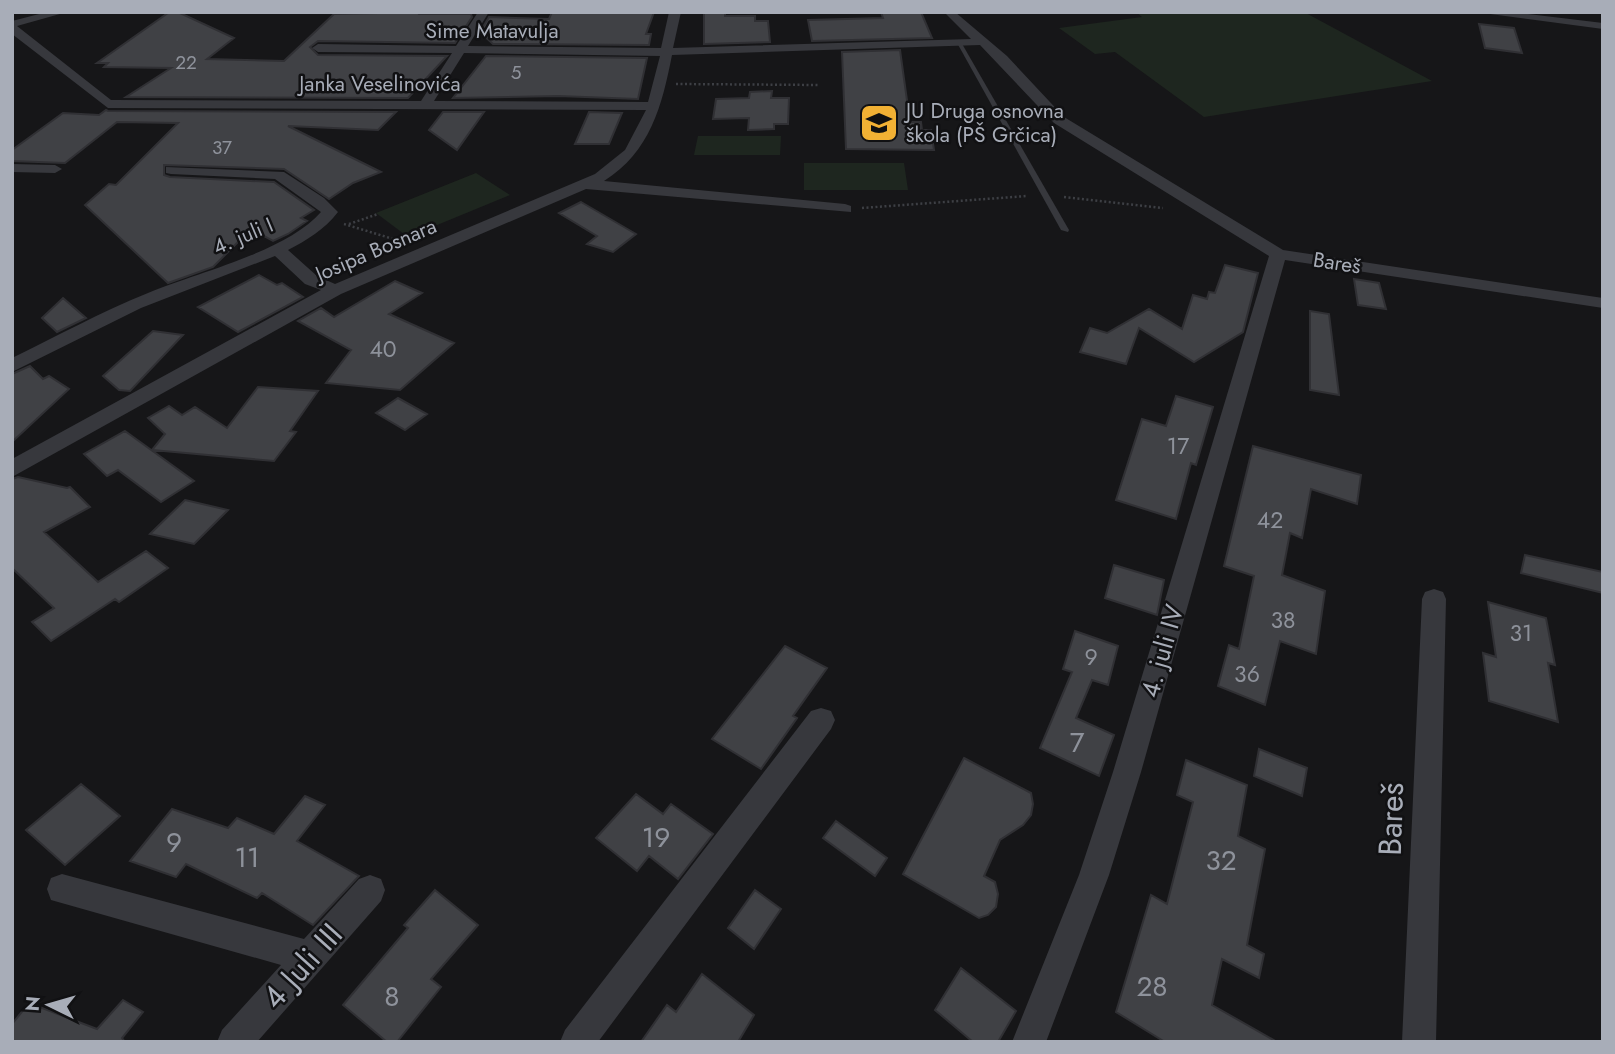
<svg xmlns="http://www.w3.org/2000/svg" width="1615" height="1054" font-family="Jost,sans-serif">
<style>
.green{fill:#1e261f}
.building{fill:#404145;stroke:#303034;stroke-width:2}
.lines{fill:none;stroke-linecap:round;stroke-linejoin:round}
.path{stroke:#3d3f44;stroke-width:2.5;stroke-dasharray:2 2.5;stroke-linecap:butt}
.lane{fill:#37383d;fill-rule:evenodd}
.street{fill:#37383d;fill-rule:evenodd}
.labels{text-anchor:middle;dominant-baseline:central;stroke-width:5;stroke-linejoin:round;paint-order:stroke}
.far-number-label{font-size:19px;fill:#8e929b}
.far-street-label{font-size:21px;fill:#a8adb8;stroke:#111113}
.far-poi-label{font-size:21px;fill:#a8adb8;stroke:#111113;text-anchor:start}
.number-label{font-size:23px;fill:#8e929b}
.street-label{font-size:26px;fill:#a8adb8;stroke:#111113}
.near-number-label{font-size:28px;fill:#8e929b}
.near-street-label{font-size:32px;fill:#a8adb8;stroke:#111113}
</style>
<rect width="100%" height="100%" fill="#161618"/>
<path class="green" d="M1136,12H1304L1432,81L1204,117L1115,52L1095,54L1059,28L1142,17Z
M698,136H781L780,155H694Z
M804,163H904L908,190H804Z
M476,173L510,195L408,237L376,213Z"/>
<path class="building" d="M422,12L420,14H471L472,17L455,43L318,41L310,47L318,55L447,56L408,98L126,97L171,68L104,67L108,63H97L168,13H180L234,38L207,59L284,61L334,14Z
M552,12H654L646,34H651L649,45L493,44L480,32L489,17L549,19Z
M704,12H725V16H755V21H768L770,42L704,44Z
M881,12H921L932,38L812,41L808,20L883,18Z
M1479,24L1514,28L1522,53L1485,48Z
M900,50L910,122H921L922,130H931L934,150L846,149L842,52Z
M486,56L647,58L638,99L558,96L453,98Z
M772,91L771,98H789L788,124H774V129L748,130L749,118L713,119L716,99L749,98L750,92Z
M106,110L108,111L396,112L378,130L288,126L381,172L353,183L329,199L284,169L164,165V175L170,177L274,182L314,210L301,218L307,221L288,234L273,241L251,229L213,267L168,283L85,205L109,184L116,185L178,123L117,122L65,163L12,161V150L63,113L99,115Z
M443,112H484L457,150L429,130Z
M589,112L622,113L609,144H575Z
M581,202L636,234L613,252L587,244L597,236L559,213Z
M1225,265L1258,273L1243,332L1194,362L1139,328L1126,364L1080,352L1090,328L1107,333L1149,309L1182,329L1193,295L1207,299L1209,292L1215,293Z
M259,275L277,285L282,283L303,297L238,332L198,307Z
M1354,279L1379,283L1386,309L1358,305Z
M395,281L422,293L389,314L454,343L400,390L326,383L351,350L298,321L321,308L334,317Z
M63,298L86,318L57,332L42,318Z
M1310,311L1329,314L1339,395L1310,390Z
M153,331L183,335L130,391L119,390L103,376Z
M30,366L43,379L49,376L69,389L12,442V374Z
M258,387L318,391L290,431L296,432L274,461L152,450L165,434L148,418L169,406L182,415L195,407L227,428Z
M1176,396L1213,407L1196,465L1191,463L1176,519L1116,500L1142,419L1166,426Z
M398,398L427,414L405,430L376,413Z
M125,431L194,481L161,502L118,470L107,476L84,454Z
M1253,446L1361,475L1357,504L1311,489L1302,538L1290,533L1282,575L1325,591L1316,654L1280,641L1265,705L1218,686L1229,645L1239,649L1254,576L1224,566Z
M18,477L67,488L70,487L90,507L44,532L98,582L146,551L168,568L119,602L115,599L51,641L32,622L54,608L12,568V479Z
M185,500L228,510L194,544L150,534Z
M1525,555L1603,572V593L1521,573Z
M1114,565L1164,580L1157,615L1105,598Z
M1488,602L1546,618L1555,665L1548,663L1558,722L1489,701L1483,653L1496,657Z
M1075,631L1118,646L1108,685L1092,680L1076,718L1114,735L1099,776L1040,748L1072,672L1063,669Z
M785,646L827,668L793,716L797,718L761,769L712,739Z
M1259,749L1307,768L1302,796L1254,776Z
M964,758L1031,793L1033,804L1031,815L1023,825L1000,840L984,876L995,882L998,894L996,907L988,915L979,918L903,874Z
M1186,760L1247,785L1238,836L1265,849L1247,945L1264,954L1259,978L1222,959L1212,1005L1277,1042H1165L1116,1012L1151,895L1167,904L1193,802L1177,795Z
M81,784L120,816L65,865L26,830Z
M636,794L663,814L671,804L713,834L678,879L649,856L637,871L596,838Z
M305,796L325,805L297,841L359,876L313,925L262,893L257,898L186,864L176,877L130,861L172,809L228,828L237,818L274,834Z
M836,821L887,858L875,876L823,838Z
M435,890L478,925L431,979L441,987L397,1042H387L343,1005L408,928L404,925Z
M755,890L781,909L754,949L728,928Z
M961,968L1016,1011L998,1042H973L935,1010Z
M702,974L754,1015L738,1042H641L667,1005L676,1012Z
M123,1000L143,1012L122,1038L125,1042H12V1024L29,1003L97,1029Z"/>
<g class="lines">
<path class="path" d="M676,84L820,85
M1064,197L1163,208
M862,208L1027,196
M344,224L403,242
M349,224L378,214"/>
<path class="lane" d="M956,41L961,42L1069,230L1068,232L1061,230Z"/>
<path class="street" d="M47,12H67L17,26L111,100L421,101L452,53L318,52L312,48L318,44L456,46L478,12H489L468,46L661,48L669,12H681L673,48L971,39L944,12H955L1007,56L1064,117L1283,250L1603,298V308L1285,260L1141,772L1109,875L1046,1042H1012L1079,875L1113,772L1269,256L1054,123L980,45L672,55C662,106 650,152 604,181L845,204L851,206V212L586,189L341,294L12,477V459L321,290L305,284L275,256L141,308L12,372V358C57,336 101,312 148,293C198,272 286,252 321,212L275,179L171,174L166,173V167L284,172L324,198L338,212C324,230 307,240 288,250L317,276L335,284L595,174L625,150L646,110L108,108L12,34V21ZM464,53L660,56L648,102L434,101Z
M1475,12H1512L1603,23V29Z
M12,164L55,165L62,169L55,173L12,172Z
M1434,589L1443,592L1446,599L1436,1042H1402L1422,599L1425,592Z
M821,708L831,711L835,720L831,729L598,1042H560L565,1030L811,711Z
M62,874L304,939L359,879L370,875L381,879L385,890L381,901L257,1042H217L222,1030L281,965L51,900L47,889L51,878Z"/>
</g>
<defs>
<symbol id="school-square" viewBox="-11 -11 22 22"><rect x="-9" y="-9" width="18" height="18" rx="4" fill="#f2b134" stroke="#111113"/><path d="M0-5L7-2L0 1L-7-2ZM-4 1L0 2.5L4 1V4Q0 6-4 4Z" fill="#111"/></symbol>
</defs>
<g fill-rule="evenodd">
<use href="#school-square" x="857" y="101" width="44" height="44"/>
</g>
<g class="labels">
<g class="far-number-label">
<text x="186" y="62">22</text>
<text x="516" y="72">5</text>
<text x="222" y="147">37</text>
</g>
<g class="far-street-label">
<text x="492" y="31">Sime Matavulja</text>
<text x="380" y="84">Janka Veselinovića</text>
<text transform="translate(243 236) rotate(-23)">4. juli I</text>
<text transform="translate(376 250) rotate(-23)">Josipa Bosnara</text>
<text transform="translate(1337 263) rotate(9)">Bareš</text>
</g>
<g class="far-poi-label">
<text x="906" y="111">JU Druga osnovna<tspan x="906" dy="24">škola (PŠ Grčica)</tspan></text>
</g>
<g class="number-label">
<text x="383" y="349">40</text>
<text x="1178" y="446">17</text>
<text x="1270" y="520">42</text>
<text x="1283" y="620">38</text>
<text x="1521" y="633">31</text>
<text x="1091" y="657">9</text>
<text x="1247" y="674">36</text>
</g>
<g class="street-label">
<text transform="translate(1162 651) rotate(-74)">4. juli IV</text>
</g>
<g class="near-number-label">
<text x="1077" y="742">7</text>
<text x="656" y="837">19</text>
<text x="174" y="842">9</text>
<text x="247" y="857">11</text>
<text x="1221" y="860">32</text>
<text x="1152" y="986">28</text>
<text x="392" y="996">8</text>
</g>
<g class="near-street-label">
<text transform="translate(1391 819) rotate(-88)">Bareš</text>
<text transform="translate(302 966) rotate(-48)">4 Juli III</text>
</g>
</g>
<rect width="1615" height="1054" fill="none" stroke="#a8adb8" stroke-width="28"/>
<g transform="translate(49 1005) rotate(275)" stroke="#111113" stroke-width="5" paint-order="stroke">
<path d="M0-5L12 26L0 18L-12 26Z" fill="#a8adb8"/>
<text y="-10" font-size="19" font-weight="bold" text-anchor="middle" fill="#a8adb8">N</text>
</g>
</svg>
